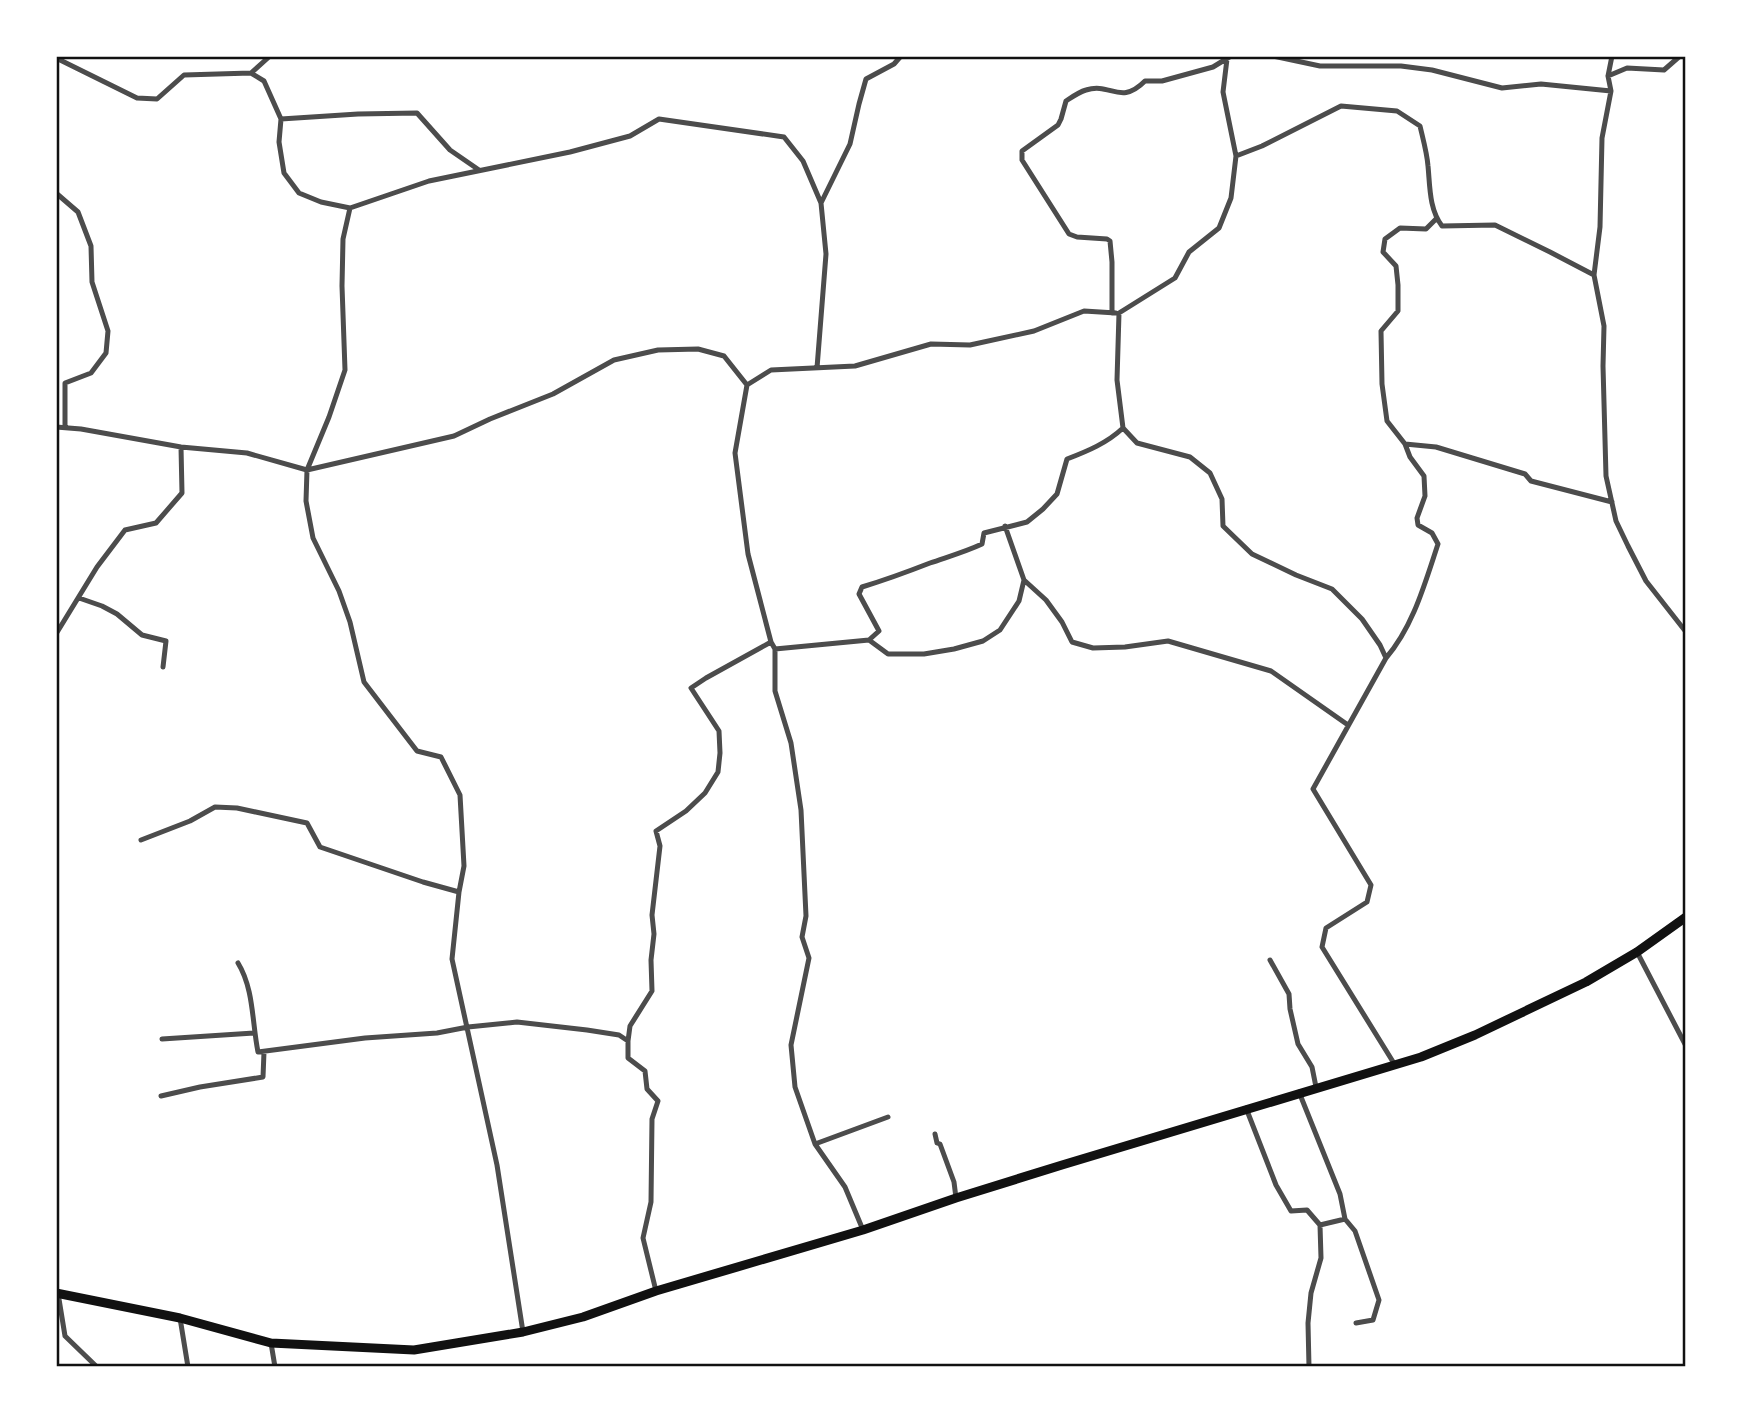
<svg xmlns="http://www.w3.org/2000/svg" width="1742" height="1423" font-family="'Public Sans',sans-serif">
<style>
.lines{fill:none;stroke-linecap:round;stroke-linejoin:round}
.minor{stroke:#4c4c4c;stroke-width:5}
.primary{stroke:#111;stroke-width:9}
.neatline{fill:none;stroke:#111;stroke-width:2.5}
</style>
<rect width="100%" height="100%" fill="#fff"/>
<g class="lines">
<path class="minor" d="M1273,56L1320,66H1401L1432,70L1502,88L1541,84L1611,91
M1612,56L1608,76L1611,91L1602,138L1600,227L1594,275L1604,326L1603,366L1606,476L1616,521L1628,546L1646,581L1686,632
M56,58L137,98L157,99L184,75L251,73L264,81L281,119L279,142L284,173L299,193L321,202L350,208L429,181L570,152L630,136L659,119L784,137L803,161L821,203L826,254L817,368
M1227,59L1223,92L1236,156L1231,198L1219,228L1189,252L1175,278L1119,313L1117,380L1123,428L1137,443L1190,457L1210,473L1222,499L1223,526L1252,554L1296,575L1332,589L1362,619L1380,645L1386,658L1313,789L1371,885L1367,902L1326,928L1322,947L1395,1065
M251,73L270,56
M1608,76L1627,68L1664,70L1680,56
M281,119L358,114L417,113L450,150L479,170
M1236,156L1262,146L1341,106L1397,111L1420,126C1423,139 1427,153 1428,166C1430,186 1429,209 1442,226L1495,225L1550,252L1594,275
M56,193L78,212L91,246L92,282L108,331L106,353L91,373L65,383V427
M821,203L850,144L859,104L866,79L894,64L901,56
M350,208L343,239L342,286L345,370L329,417L307,470L306,501L313,538L339,591L350,622L364,682L417,751L441,757L460,795L464,866L459,892L452,959L497,1165L523,1332
M1436,219L1426,229L1400,228L1385,239L1383,252L1396,266L1398,285V311L1381,331L1382,384L1387,421L1405,444L1436,447L1525,474L1531,481L1612,502
M1112,313V262L1110,241L1107,239L1077,237L1069,234L1022,160V151L1058,125L1061,119L1066,101C1072,97 1079,92 1086,90C1111,82 1120,106 1145,81H1162L1213,67L1231,56
M747,385L771,370L855,366L931,344L970,345L1034,331L1084,311L1116,313
M56,427L81,429L181,447L247,453L307,470L454,436L490,419L553,394L614,360L658,350L698,349L724,356L747,385L735,453L748,554L771,642L775,649V691L791,743L801,810L806,916L802,937L809,958L791,1045L795,1087L815,1144L845,1187L863,1230
M1005,526L1024,580L1046,600L1062,622L1072,642L1093,648L1125,647L1168,641L1271,671L1348,725
M79,598L102,606L117,614L142,635L166,641L163,667
M56,634L97,567L125,530L156,523L182,493L181,447
M869,640L888,654H924L954,649L983,641L1000,630L1019,601L1024,580
M775,649L869,640L879,631L859,594L862,587C885,580 907,572 930,563C947,557 965,552 982,544L984,533L1027,522L1043,509L1057,494L1067,459C1088,451 1107,443 1123,428
M1386,658C1413,627 1425,583 1438,544L1432,533L1418,525L1417,518L1425,496L1424,476L1410,457L1405,444
M141,840L190,821L215,807L237,808L307,823L320,847L423,882L459,892
M1637,952L1686,1046
M1270,960L1289,994L1290,1009L1298,1044L1312,1067L1316,1087
M238,963C254,989 252,1023 258,1052L365,1038L437,1033L468,1027L517,1022L587,1030L619,1035L628,1041V1058L645,1071L647,1089L658,1101L652,1119L651,1202L643,1238L656,1291
M162,1039L254,1033
M628,1041L630,1026L652,991L651,960L654,934L652,915L660,846L656,831L686,811L705,793L718,772L720,753L719,731L691,688L706,678L771,642
M1299,1092L1340,1194L1345,1219
M161,1096L200,1087L263,1077L264,1052
M1246,1108L1276,1185L1291,1211L1307,1210L1320,1225L1321,1258L1311,1293L1308,1323L1309,1367
M935,1134L937,1143L940,1144L954,1182L956,1198
M815,1144L888,1117
M1320,1225L1345,1219L1355,1231L1379,1300L1373,1320L1356,1323
M58,1293L65,1336L97,1367
M180,1318L188,1367
M271,1343L275,1367"/>
<path class="primary" d="M56,1293L180,1318L271,1343L414,1350L523,1332L583,1317L656,1291L863,1230L956,1198L1062,1165L1421,1057L1475,1035L1586,982L1637,952L1686,917"/>
</g>
<rect width="1742" height="1423" fill="none" stroke="#ffffff" stroke-width="116"/>
<rect x="58" y="58" width="1626" height="1307" class="neatline"/>
</svg>
